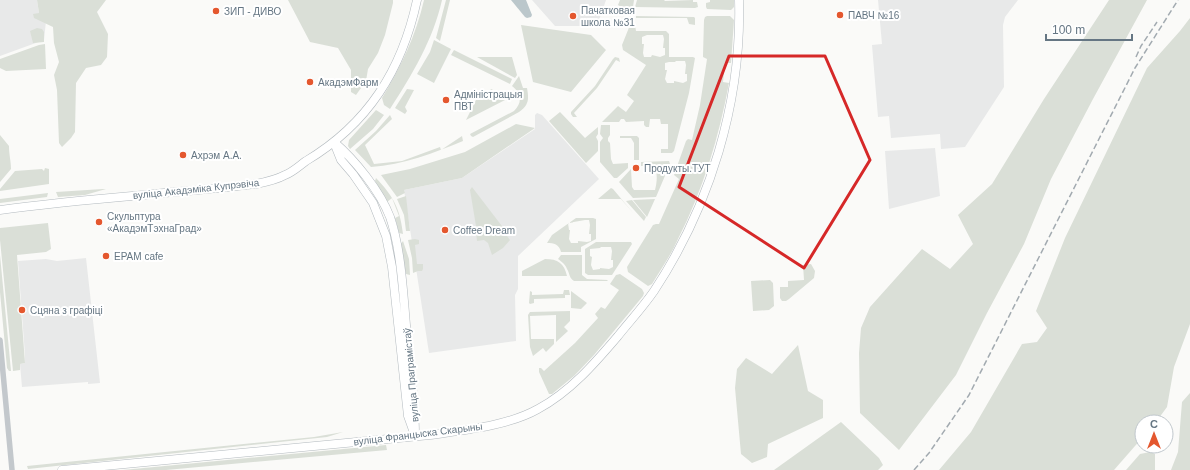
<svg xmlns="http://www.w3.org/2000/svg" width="1190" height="470" font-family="Helvetica,sans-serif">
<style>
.built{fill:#e8e9e9}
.green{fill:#dadfd7;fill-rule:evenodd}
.water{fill:#bbc7cb}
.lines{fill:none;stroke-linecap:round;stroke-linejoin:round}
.secondary-casing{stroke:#b3babf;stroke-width:9}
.minor{stroke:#c3c8cc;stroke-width:5.5}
.secondary{stroke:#fff;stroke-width:8}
.rail{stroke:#a2aab0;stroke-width:1.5;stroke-dasharray:6 3;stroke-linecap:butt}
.marked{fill:none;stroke:#d62828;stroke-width:3;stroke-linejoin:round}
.poi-dot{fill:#e4572e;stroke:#fff;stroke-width:1.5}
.labels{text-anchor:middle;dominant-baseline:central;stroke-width:4;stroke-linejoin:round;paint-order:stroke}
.poi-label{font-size:10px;fill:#657683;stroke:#fff;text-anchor:start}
.street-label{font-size:10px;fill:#657683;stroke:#fff}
</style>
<rect width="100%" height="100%" fill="#fafaf8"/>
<path class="built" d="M0,0H37L39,13L46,21L44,40L0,56Z
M532,0H606L597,26H555Z
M878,0H1018L1005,17L1003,25L1004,87L965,147L941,149L940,134L891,138L889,116L878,117L872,45L882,44Z
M537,113L542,115L599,179L518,256V289L515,295L516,341L429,353L404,190L462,178L535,129V115Z
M935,148L940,196L889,209L885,151Z
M86,258L100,383L88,384V382L22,387L20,364L25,363V355L18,261L46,259L57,261Z"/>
<path class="green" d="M37,0H106L97,12L108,34L107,57L101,65L86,68L76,83L75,132L71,138L62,147L59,143L57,90L54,75L59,62L54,43L53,27L34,18L33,14L39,13Z
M288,0H393V3L385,35L378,53L368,69L366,81L356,95L351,92V70L338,48L310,42Z
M424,0H442C433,40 412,75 390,109L384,105L382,98C401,67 416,35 424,0Z
M446,0H450L440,41L436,38Z
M620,0H634L633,7L627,14L624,9L618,5Z
M637,0H664L665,1L693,0V2H697L698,7L695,8L635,7Z
M710,0H734V7L731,10L707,9L706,7V3L710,2Z
M1109,0H1147L1093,99L1051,179L1024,244L987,313L956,375L899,450L860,413L859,353L861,328L870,307L922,249L950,269L973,244L958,215L992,184L1044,99Z
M636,16L694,17L695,18V25L689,24L687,18H636Z
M707,16H730L734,20L731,63H725L723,82L729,83C719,137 703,190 678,239C671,255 661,269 652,284L648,286L628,272L627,267L653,225L656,224H659L679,179L674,175L686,141L688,139L692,140L700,105L707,59L703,57V55L704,20L705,17Z
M1190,18V324L1174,367L1167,407L1156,422H1142V438L1114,470H939L971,432L1022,344L1037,342L1047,328L1036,311L1065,238L1147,68L1180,31Z
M521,25L591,35L606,50L571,92L533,82Z
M630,25H635L636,31H666L669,34V57H693L695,58L689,93L674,151L672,153H661V149H668V124H661L660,119H650L649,127H646L644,125V121L626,122L624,119H621L619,122H602L618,106L626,112L634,101L627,95L646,65L623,50L622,45ZM647,35H663L664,39L663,48H665V55L660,57L652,55L651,57H644L643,53L644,44H642V37ZM676,61H685L686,65L685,74H687V81L683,83L674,81V83H667L665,79L667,70H665V63L669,62H675Z
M37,28L42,29L44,32V42L33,43L30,31Z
M434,40L451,49L434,83L417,74L430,52Z
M45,44L46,69L6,71L0,68V59L39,45Z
M454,50L512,79L510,84L451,55Z
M477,57H512L517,75L515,78Z
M615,57L619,58L620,62L616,60L597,88L574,113L577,117H573L571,114V112L595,86L613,59Z
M519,76L523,88H527C529,99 529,105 519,112L473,137L471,136L470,134L514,111C523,102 521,93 512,86Z
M407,89L414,90L405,107L407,111L405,114L395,108Z
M491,89L507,97V99L466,120L478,96L486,99Z
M376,110L384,115L373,129L350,149L348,146L349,140Z
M560,112L585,138L598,127V134L596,137L598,141V151L586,163L549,121Z
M390,115L392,119L365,145L374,164L402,161L440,147L441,150L462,136L463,141C434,153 403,165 371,167L355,150L376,131Z
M516,124L535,128L462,178L404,190L405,193L397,197L381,175L410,169L465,152Z
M601,125H610V135L608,138V141L610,143L611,159L613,164L628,163V168L617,178H614L600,162V142L603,138L600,134Z
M0,135L9,146C9,155 11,161 11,169L0,182Z
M620,136H637L639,138V160H634V143L631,138H620Z
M669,161L670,164L656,197L633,198L619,182L631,169L632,187L634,190H655C657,182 658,173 654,166H641V162Z
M45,168L49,169V184L0,191V189L15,171L42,169L44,171Z
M376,178C393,196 400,208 403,234L399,233L395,218L399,216L392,198L387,202L375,181Z
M472,187L505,230L476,226L470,190Z
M611,188L613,189L634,214L621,199H598Z
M103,189H106L85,195L58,197L56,192Z
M48,193L47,197L0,203V199Z
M406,196L410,231H406L404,215L397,199Z
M655,199L647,217L633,200Z
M632,200L646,217L644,221L626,201Z
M576,218H593L596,219V239L581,247V252H561C559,244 554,243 547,243L552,235ZM585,220H589L590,225L589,234H591V241L587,242L578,241V243H571L569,239L570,230H569L568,223Z
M48,223L51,249L46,252L17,255L25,363L20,364V370L13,371L0,240V228Z
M476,231L507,236L510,240L503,248L492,255L488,243L484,240L477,241Z
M415,239L419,240V244L415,245L417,264H423V269L422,271H418L413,273L412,258L408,240Z
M403,241L409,259L410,275L406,274L400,245Z
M596,242H631L632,244L612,275H588L585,273V249ZM601,247H611L612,251L611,260H613V267L609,269L600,268V269L593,270L591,265L592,257L590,256V249L600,248Z
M0,255L11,371H9L7,368L0,292Z
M561,255H582V275L587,279L608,280L607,281H574C569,278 570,274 567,269C565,264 562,262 558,259Z
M545,259C558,259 564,263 567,276H522V271Z
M811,264L815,271L814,278L789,299L786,301H782L780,298V287H788V281L804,280L803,265Z
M620,274L642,289L644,293L643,296L594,355L574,376L552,394H549L539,372V368H541L544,371L575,343L598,318L595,314L601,307L605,309L619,290L610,284L616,275Z
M770,280L773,283L774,306L769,310L753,311L751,281Z
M564,290H569L570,295H565V298L534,299V303L530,304L529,303L530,291L532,292V295L563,294Z
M571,291L587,303L581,309L571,308Z
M570,311V321L564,327L568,331L556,342V315L530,316L531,339H554V344L546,352L543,348L533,356L530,347L528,315L530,312Z
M798,345L808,391L823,400V418L768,444L767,457L752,463L741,454L735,388L737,369L746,358L772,374Z
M1190,393V470H1171L1178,452L1182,402Z
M841,422L879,458L883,465L878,470H774Z
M343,432L327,437L28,469L27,466L314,437Z
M386,445L387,450L166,470H123Z
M1150,452L1155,454V470H1126L1140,454Z"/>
<path class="water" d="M511,0H526L532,15L531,17L527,18L525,17Z"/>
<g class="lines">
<defs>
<path id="secondary" d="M334,142C355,160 380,191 390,217C401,249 403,291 406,325C410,362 415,399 415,436
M335,145L341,160L353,174L373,203L386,236L392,267L408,416L413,430
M0,210C85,198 171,194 256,184C266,182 276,180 285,175C293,172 299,166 306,161C368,124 402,70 417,0
M62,470L430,435C464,430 508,426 538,409C570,392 595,363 618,336C630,321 643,307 654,291C710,206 742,102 739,0"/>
</defs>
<use href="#secondary" class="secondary-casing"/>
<path class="minor" d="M0,340L12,470"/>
<use href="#secondary" class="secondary"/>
<path class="rail" d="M1136,57L1141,46L1157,22
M914,470L929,453L969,395L1135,68L1178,0"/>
</g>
<path class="marked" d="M729,56H825L870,160L804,268L679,187Z"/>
<g class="poi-dot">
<circle cx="216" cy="11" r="4"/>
<circle cx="840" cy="15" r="4"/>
<circle cx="573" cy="16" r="4"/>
<circle cx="310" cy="82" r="4"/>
<circle cx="446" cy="100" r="4"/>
<circle cx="183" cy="155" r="4"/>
<circle cx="636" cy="168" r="4"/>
<circle cx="99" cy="222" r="4"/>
<circle cx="445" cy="230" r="4"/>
<circle cx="106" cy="256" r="4"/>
<circle cx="22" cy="310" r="4"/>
</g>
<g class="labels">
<g class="poi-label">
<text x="581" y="10">Пачатковая<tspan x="581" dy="12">школа №31</tspan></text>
<text x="224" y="11">ЗИП - ДИВО</text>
<text x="848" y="15">ПАВЧ №16</text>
<text x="318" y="82">АкадэмФарм</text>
<text x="454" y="94">Адміністрацыя<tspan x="454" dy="12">ПВТ</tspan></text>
<text x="191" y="155">Ахрэм А.А.</text>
<text x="644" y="168">Продукты.ТУТ</text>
<text x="107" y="216">Скульптура<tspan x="107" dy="12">«АкадэмТэхнаГрад»</tspan></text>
<text x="453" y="230">Coffee Dream</text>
<text x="114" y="256">EPAM cafe</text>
<text x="30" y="310">Сцяна з графіці</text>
</g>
<g class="street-label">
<text transform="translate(196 189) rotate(-6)">вуліца Акадэміка Купрэвіча</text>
<text transform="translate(411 375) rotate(-95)">вуліца Праграмістаў</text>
<text transform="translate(418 434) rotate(-7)">вуліца Францыска Скарыны</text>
</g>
</g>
<g transform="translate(1154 434)"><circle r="19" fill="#ffffff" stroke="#c1c8cd"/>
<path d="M0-3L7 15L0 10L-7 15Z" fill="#e4572e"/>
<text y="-6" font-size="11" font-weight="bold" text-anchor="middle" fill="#657683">С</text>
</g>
<path d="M1046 34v6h86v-6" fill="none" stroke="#657683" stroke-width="2"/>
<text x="1052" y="34" font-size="12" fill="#657683" stroke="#ffffff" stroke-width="3" paint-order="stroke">100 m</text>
</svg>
